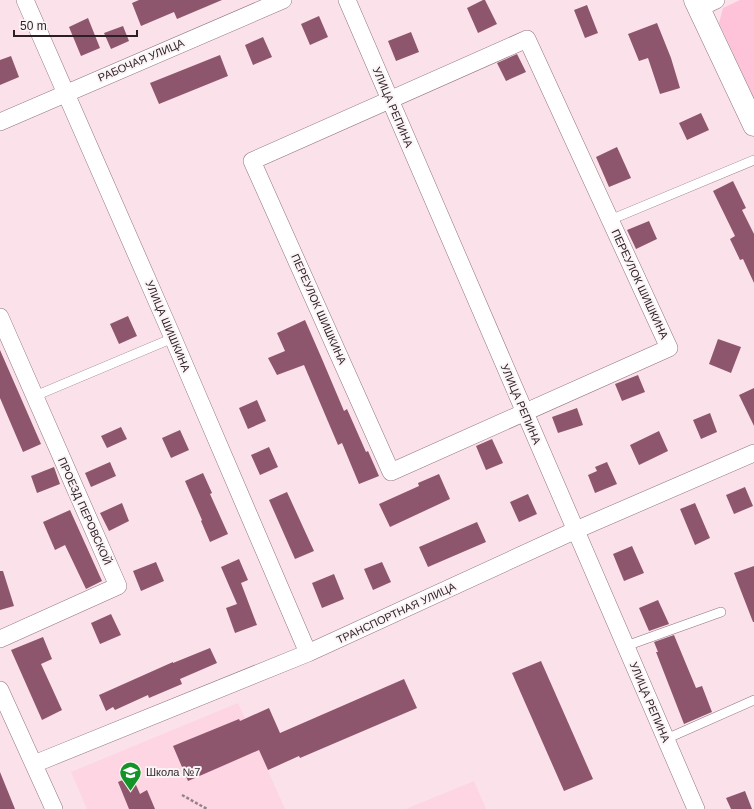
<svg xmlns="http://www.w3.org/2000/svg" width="754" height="809" font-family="Helvetica,sans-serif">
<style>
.built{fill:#fdd5e3}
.green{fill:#fec3d9}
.building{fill:#8e566d}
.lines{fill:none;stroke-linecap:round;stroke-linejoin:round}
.lane-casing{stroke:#91747f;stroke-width:10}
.street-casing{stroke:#91747f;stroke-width:18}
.secondary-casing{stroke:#91747f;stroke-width:23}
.path{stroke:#948188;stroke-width:2.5;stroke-dasharray:3 2;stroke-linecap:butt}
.lane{stroke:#fff;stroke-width:9}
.street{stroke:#fff;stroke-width:17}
.secondary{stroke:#fff;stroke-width:22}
.labels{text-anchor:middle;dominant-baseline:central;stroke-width:4;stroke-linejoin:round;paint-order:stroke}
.street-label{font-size:11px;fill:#2b1f24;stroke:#fbf4f6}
.poi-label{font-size:11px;fill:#2b1f24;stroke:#fbf4f6;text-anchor:start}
</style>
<rect width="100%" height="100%" fill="#fbe1ea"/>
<path class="built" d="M238,703L285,809H87L71,772Z
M474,781L486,809H406Z"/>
<path class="green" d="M740,0H754V98L719,23L723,8Z"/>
<path class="building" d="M139,0H222L177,19L174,12L141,26L132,3Z
M483,0H485L497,24L478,33L467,8Z
M587,5L598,33L585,38L574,10Z
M319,16L328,37L310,45L301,24Z
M88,18L100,48L81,56L69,27Z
M657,23L671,58L680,88L660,94L648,58L639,61L628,34Z
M123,26L129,41L111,49L104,33Z
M411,32L419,52L396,61L388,41Z
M263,37L272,57L253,65L245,45Z
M517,54L526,72L506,81L497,63Z
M220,55L228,76L159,104L150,83Z
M11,56L19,77L0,85V60Z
M701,113L709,130L687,140L679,123Z
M617,147L631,178L609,187L596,157Z
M733,181L746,208L742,210L754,234V283L743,259L740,260L730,239L735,236L713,191Z
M649,221L657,239L636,249L627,230Z
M128,316L137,336L119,344L110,324Z
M305,320L322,359L344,411L347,409L366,452L368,451L379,476L359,484L342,443L338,445L304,365L277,375L268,358L285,351L277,333Z
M718,339L741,347L731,373L709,364Z
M0,350L41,444L23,452L0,398Z
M638,375L645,392L622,401L615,384Z
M754,388V426L739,395Z
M257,400L266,421L248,429L239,408Z
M577,408L583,425L558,433L552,417Z
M710,413L717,432L701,439L693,420Z
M121,427L127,439L107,448L101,436Z
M180,430L189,450L171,458L162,438Z
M659,431L668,451L639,465L630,445Z
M492,439L503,463L486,470L476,446Z
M269,447L278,467L260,475L251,455Z
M110,462L116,476L91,487L85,473Z
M607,462L617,484L595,493L588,475L597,471L595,467Z
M54,467L60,484L37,493L31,476Z
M203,473L212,493L210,494L228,534L210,542L201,521L202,520L185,481Z
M439,474L450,499L390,527L379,504L419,486L418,483Z
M745,487L753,506L734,514L726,495Z
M287,492L314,551L295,559L269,500Z
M528,494L537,514L519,522L510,502Z
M122,503L129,521L109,531L100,513Z
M695,503L710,538L695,545L680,509Z
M70,510L102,581L86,589L65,545L55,550L43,522Z
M477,522L486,542L428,567L419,547Z
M632,546L644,573L624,581L613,554Z
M239,559L248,580L241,583L257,625L235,633L226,608L237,604L221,567Z
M156,562L164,581L141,591L133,571Z
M382,562L391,582L373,590L364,569Z
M754,566V622H753L734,573Z
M0,571H3L14,606L0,610Z
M334,574L344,599L322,608L312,583Z
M658,600L669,624L649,631L639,608Z
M111,614L121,635L100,644L91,623Z
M674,635L696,688L702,686L712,712L684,724L656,652H658L654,642Z
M43,637L52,659L41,664L62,710L42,720L11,650Z
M210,648L217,663L180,679L182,684L149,698L148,695L115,710L113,707L106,711L99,695L173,662V663Z
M541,661L593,779L564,791L512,673Z
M404,679L417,708L300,758L299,756L268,770L259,750L188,781L173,746L239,719L240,721L269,708L280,733Z
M0,772L15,809H0Z
M132,776L140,794L147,790L155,809H129L118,782Z
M745,791L752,809H731L726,798Z"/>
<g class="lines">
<defs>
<path id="lane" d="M610,220L754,160
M35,396L173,338
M626,646L721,612
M666,739L754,700"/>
<path id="street" d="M25,0L173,338L308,653
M347,0L696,809
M699,8L716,0
M527,39L669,348L391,472L252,161Z
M0,122L283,0
M0,317L118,586L0,639
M0,690L54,809
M34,764L308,653L576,530L754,453"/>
<path id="secondary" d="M695,0L754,125"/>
</defs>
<use href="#lane" class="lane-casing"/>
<use href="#street" class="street-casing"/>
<use href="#secondary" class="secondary-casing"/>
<path class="path" d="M182,795L207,809"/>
<use href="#lane" class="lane"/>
<use href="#street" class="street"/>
<use href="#secondary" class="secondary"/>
</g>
<defs>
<symbol id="school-pin" viewBox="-11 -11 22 30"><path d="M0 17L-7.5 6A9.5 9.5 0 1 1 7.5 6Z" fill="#139426" stroke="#fbf4f6"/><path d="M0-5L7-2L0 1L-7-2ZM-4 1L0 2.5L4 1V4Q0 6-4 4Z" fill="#fff"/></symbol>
</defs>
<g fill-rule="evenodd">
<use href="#school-pin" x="118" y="760" width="25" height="34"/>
</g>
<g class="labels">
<g class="street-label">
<text transform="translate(141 60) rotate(-23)">РАБОЧАЯ УЛИЦА</text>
<text transform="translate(393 107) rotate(67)">УЛИЦА РЕПИНА</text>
<text transform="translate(640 284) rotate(65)">ПЕРЕУЛОК ШИШКИНА</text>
<text transform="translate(319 309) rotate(66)">ПЕРЕУЛОК ШИШКИНА</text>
<text transform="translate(168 326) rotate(67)">УЛИЦА ШИШКИНА</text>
<text transform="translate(521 404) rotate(67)">УЛИЦА РЕПИНА</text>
<text transform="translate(85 511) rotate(66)">ПРОЕЗД ПЕРОВСКОЙ</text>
<text transform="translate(396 613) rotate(-25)">ТРАНСПОРТНАЯ УЛИЦА</text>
<text transform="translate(650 702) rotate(67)">УЛИЦА РЕПИНА</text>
</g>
<g class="poi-label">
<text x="146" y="772">Школа №7</text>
</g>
</g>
<path d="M14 30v6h123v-6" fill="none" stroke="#2b1f24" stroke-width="2"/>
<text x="20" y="30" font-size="12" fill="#2b1f24" stroke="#fbf4f6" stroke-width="3" paint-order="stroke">50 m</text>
</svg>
